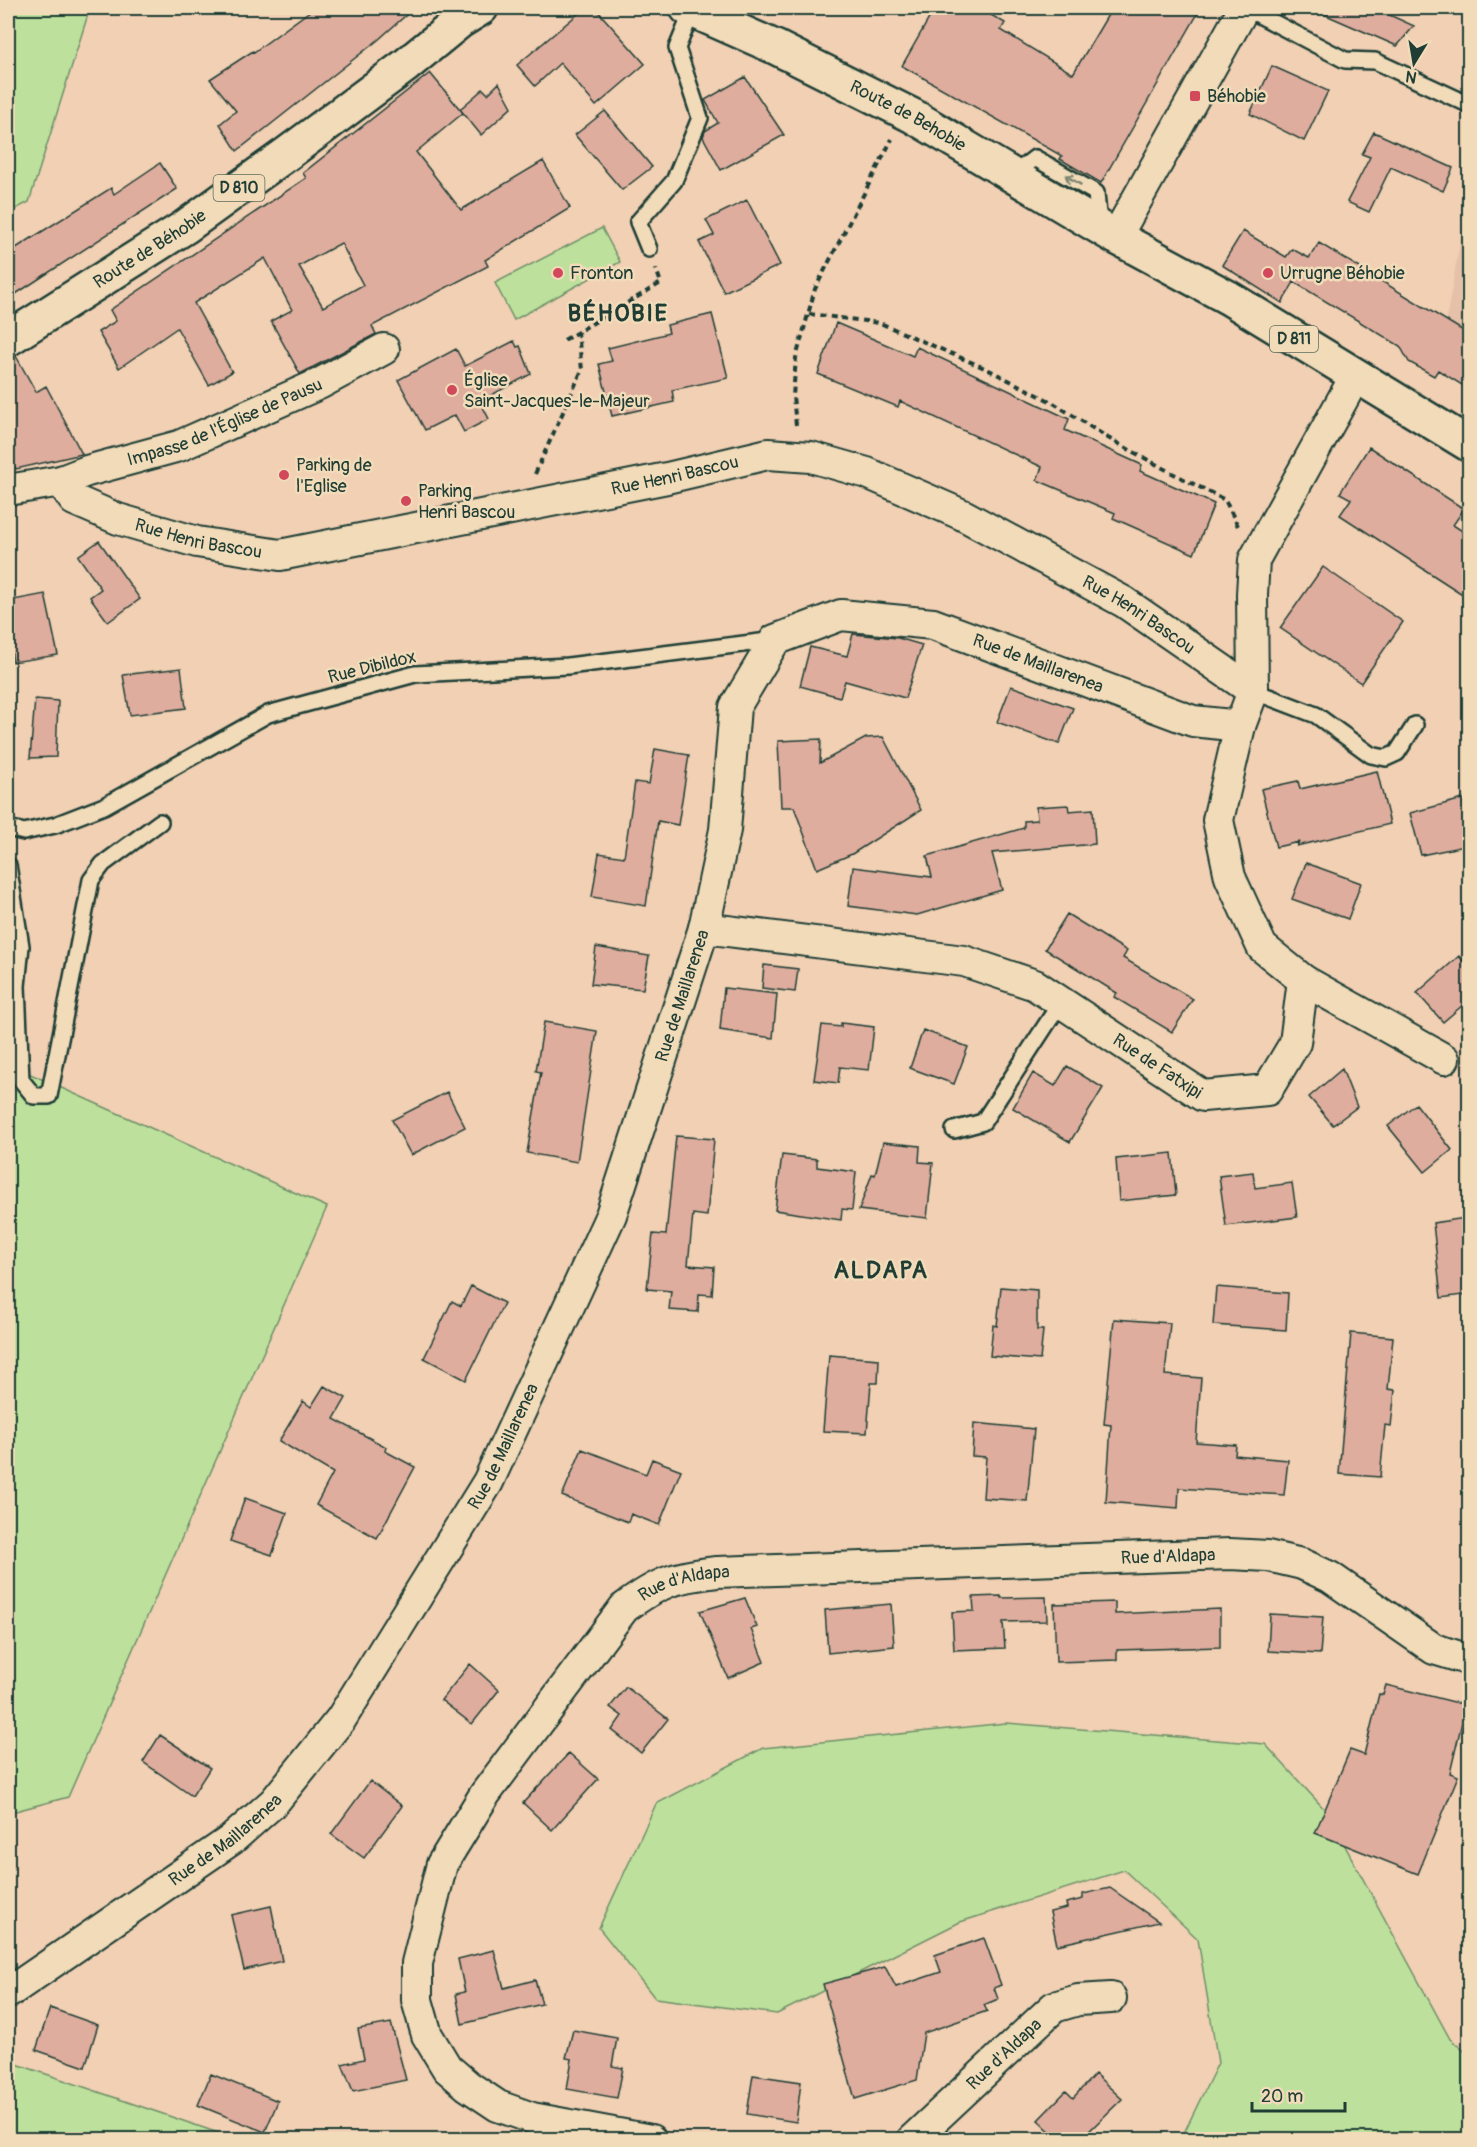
<svg xmlns="http://www.w3.org/2000/svg" width="1477" height="2147" font-family="Pangolin,sans-serif">
<style>
.built{fill:#e4c1a8}
.green{fill:#bde19c;stroke:#6e8f68;stroke-width:1.5}
.building{fill:#dfad9e;stroke:#1f3d34;stroke-width:1.5;fill-rule:evenodd}
.lines{fill:none;stroke-linecap:round;stroke-linejoin:round}
.lane-casing{stroke:#1f3d34;stroke-width:20}
.street-casing{stroke:#1f3d34;stroke-width:34}
.primary-casing{stroke:#1f3d34;stroke-width:38}
.path{stroke:#1f3d34;stroke-width:4;stroke-dasharray:6 4.5;stroke-linecap:butt}
.lane{stroke:#f1dbb9;stroke-width:15}
.street{stroke:#f1dbb9;stroke-width:30}
.primary{stroke:#f1dbb9;stroke-width:33}
.oneway{stroke:#7d8470}
.poi-dot{fill:#d1495b;stroke:#f1dbb9;stroke-width:2}
.labels{text-anchor:middle;dominant-baseline:central;stroke-width:5;stroke-linejoin:round;paint-order:stroke}
.shield{fill:#f1dbb9;stroke:#5e6c5c;stroke-width:1.5}
.shield-label{font-size:16px;font-weight:bold;fill:#1f3d34}
.poi-label{font-size:18px;fill:#1f3d34;stroke:#f1dbb9;text-anchor:start}
.street-label{font-size:18px;fill:#1f3d34;stroke:#f1dbb9}
.district-label{font-size:24px;font-weight:bold;letter-spacing:1.5px;fill:#1f3d34;stroke:#f1dbb9}
</style>
<rect width="100%" height="100%" fill="#f1d0b4"/>
<filter id="ink" filterUnits="userSpaceOnUse"><feTurbulence type="fractalNoise" baseFrequency=".0167" numOctaves="2"/><feDisplacementMap in="SourceGraphic" scale="12" xChannelSelector="R" yChannelSelector="G"/><feConvolveMatrix kernelMatrix="1 2 1 2 8 2 1 2 1" color-interpolation-filters="sRGB"/></filter>
<g filter="url(#ink)">
<path class="built" d="M1469,191V350L1444,332Z"/>
<path class="green" d="M8,8H90L29,202L8,213Z
M602,228L620,262L514,320L495,283Z
M8,1064L327,1207L68,1797L8,1813Z
M1006,1723L1265,1744L1326,1811L1450,2039L1469,2055V2139H1181L1218,2063L1198,1939L1124,1870L960,1922L777,2014L655,1998L599,1928L656,1804L763,1748Z
M8,2061L236,2139H8Z"/>
<path class="building" d="M314,8H414L378,40L237,151L220,124L236,111L210,79L253,51L254,52Z
M585,8H595L645,64L596,106L560,63L535,86L517,65Z
M935,8H979L1005,23L1001,30L1073,74L1112,8H1201L1101,183L1060,159L1062,156L902,66Z
M1310,8H1374L1414,26L1397,46Z
M1272,66L1328,91L1304,141L1250,114Z
M430,73L463,113L416,152L461,210L543,161L570,208L485,260L488,266L372,326L376,334L300,374L271,321L292,310L265,258L194,303L232,372L209,385L177,328L119,368L98,332L116,321L110,310L306,178L303,173ZM341,243L363,285L323,307L299,266Z
M745,77L784,135L721,170L703,137L705,131L718,123L705,100Z
M499,83L512,107L481,135L460,109L483,89L488,94Z
M605,111L652,167L622,190L575,135Z
M1374,132L1453,168L1443,191L1391,167L1369,212L1347,202L1370,157L1362,154Z
M160,163L177,189L8,299V253L111,188L114,194Z
M747,200L780,265L724,292L699,242L714,235L706,220Z
M1243,231L1286,257L1292,249L1309,258L1319,243L1470,335V390L1438,370L1434,376L1409,362L1400,346L1294,282L1282,303L1222,265Z
M712,314L728,378L672,390L674,402L612,416L599,364L612,361L608,348L669,333L667,325Z
M836,323L913,356L917,347L1069,419L1065,430L1142,465L1140,471L1214,504L1194,554L1113,518L1115,513L1037,480L1042,467L900,401L898,407L818,374Z
M514,341L517,347L520,346L531,374L480,401L489,419L464,432L455,415L425,430L398,380L456,349L465,366Z
M16,356L36,392L46,386L82,454L16,469L8,458V358Z
M1369,447L1464,509L1453,525L1470,536V599L1340,515L1351,499L1340,493Z
M99,541L140,599L108,622L90,597L101,589L78,556Z
M1323,567L1403,622L1361,683L1280,628Z
M45,594L58,655L13,662L8,631V601Z
M853,634L898,638L922,645L905,698L845,681L840,697L800,686L810,647L847,656Z
M181,668L186,708L130,715L123,675Z
M1011,686L1073,708L1059,744L997,722Z
M35,699L58,701L56,757L30,758Z
M883,737L921,810L852,854L817,869L794,807H781L778,741L821,739L820,763L866,738Z
M655,749L689,755L678,825L658,821L646,906L592,897L599,853L624,857L635,782L649,784Z
M1377,771L1390,824L1297,846L1299,842L1276,847L1261,789L1298,781L1300,789Z
M1463,799L1470,827V845L1421,855L1410,813Z
M1068,805L1069,811L1093,809L1095,844L992,853L1002,890L917,915L848,906L853,867L932,877L927,856L1024,828V821L1037,820L1036,807Z
M1306,863L1361,883L1348,919L1292,899Z
M1067,914L1127,951L1123,958L1193,999L1172,1032L1114,997L1117,993L1045,949Z
M596,947L649,956L643,989L591,984Z
M1459,956L1470,969V999L1443,1022L1417,993Z
M764,965L798,969L795,992L762,988Z
M724,988L777,994L773,1038L720,1030Z
M544,1022L597,1031L577,1162L527,1153L541,1072L536,1071Z
M841,1023L874,1027L869,1070L840,1067L838,1083L814,1080L822,1025L841,1027Z
M923,1030L968,1047L954,1084L910,1068Z
M1067,1066L1103,1088L1070,1142L1013,1108L1033,1073L1055,1086Z
M1342,1069L1357,1107L1333,1125L1309,1097Z
M447,1092L465,1127L411,1155L392,1120Z
M1416,1104L1452,1150L1425,1172L1388,1126Z
M676,1136L714,1139L707,1216L693,1214L688,1265L714,1267L712,1295L699,1294L698,1312L669,1310L671,1291L647,1289L653,1234L666,1235Z
M883,1142L920,1146L919,1162L933,1163L927,1218L859,1210L872,1174L875,1175Z
M1172,1153L1176,1195L1119,1201L1116,1159Z
M782,1155L817,1159V1167L856,1172L852,1210L842,1209L841,1220L775,1210Z
M1253,1172L1255,1188L1292,1183L1297,1217L1226,1226L1219,1176Z
M1465,1218L1467,1236H1470V1294L1441,1298L1433,1223Z
M471,1286L504,1303L466,1380L424,1358L452,1301L461,1306Z
M1001,1287L1037,1290V1330H1043L1040,1360L990,1356L993,1325L997,1326Z
M1216,1287L1288,1293L1286,1330L1213,1325Z
M1114,1319L1170,1323L1165,1375L1201,1378L1196,1442L1236,1445L1235,1455L1288,1460L1284,1495L1179,1488L1178,1508L1106,1502L1111,1425L1104,1424Z
M1351,1333L1393,1337L1388,1389L1395,1390L1391,1426L1385,1425L1380,1477L1339,1474Z
M829,1355L879,1359L878,1383H871L867,1433L823,1431Z
M324,1386L346,1398L334,1419L386,1447L385,1451L415,1467L377,1538L316,1505L333,1473L279,1441L303,1401L311,1407Z
M974,1423L1034,1429L1027,1501L983,1498L986,1457L972,1456Z
M582,1449L646,1474L652,1459L681,1470L659,1525L631,1514L628,1522L562,1496Z
M245,1498L287,1513L272,1555L230,1541Z
M1001,1596V1598L1046,1597L1047,1621L1003,1622L1005,1648L954,1650L952,1612L974,1611L973,1597Z
M745,1598L757,1627L751,1629L764,1662L728,1678L700,1611Z
M1115,1602V1614L1220,1609V1647L1117,1650V1660L1056,1662L1054,1604Z
M891,1604L894,1646L828,1653L825,1610Z
M1270,1614L1323,1617L1320,1654L1268,1651Z
M470,1664L499,1690L472,1724L441,1700Z
M1386,1685L1466,1705L1450,1773L1458,1776L1418,1874L1315,1833L1350,1750L1364,1755L1379,1694L1383,1695Z
M626,1687L668,1719L641,1753L612,1730L622,1716L610,1707Z
M160,1735L210,1768L192,1796L143,1762Z
M569,1753L598,1779L552,1830L523,1803Z
M370,1781L402,1806L364,1858L331,1834Z
M1110,1888L1159,1922L1057,1945L1050,1912L1067,1908L1066,1903L1083,1899V1894Z
M271,1906L282,1961L244,1970L231,1915Z
M984,1938L1001,1985L994,1988L998,1999L984,2005L987,2011L924,2033L917,2080L855,2099L823,1984L885,1967L896,1987L941,1972L935,1955Z
M494,1950L504,1988L535,1980L542,2004L462,2024L456,1994L465,1992L458,1959Z
M50,2008L98,2025L85,2067L36,2050Z
M391,2023L406,2080L353,2091L342,2064L364,2059L358,2029Z
M573,2030L617,2038L612,2066L623,2068L617,2098L567,2089L572,2059L566,2058Z
M211,2074L278,2101L265,2132L198,2105Z
M1095,2074L1122,2099L1081,2139H1058L1038,2120L1066,2091L1073,2098Z
M753,2075L801,2082L796,2122L747,2114Z"/>
<g class="lines">
<defs>
<path id="lane" d="M1246,8L1345,60L1375,61L1470,105
M1014,174L1035,158L1096,193L1099,226
M649,249L638,222L674,181L700,118L677,48L693,9
M1253,691L1316,715L1371,755L1386,758L1397,753L1415,725
M8,828L24,832L55,825L104,806L268,714L415,674L568,666L775,640
M8,865L21,946L17,986L21,1080L34,1096H49L91,880L103,864L160,822
M954,1130L983,1122L1061,1002"/>
<g id="street">
<path d="M1116,237L1244,8"/>
<path id="s1" d="M61,481L74,500L118,519L197,542L280,555L667,478L768,454L811,457L867,473L963,515L1124,602L1253,691"/>
<path id="s2" d="M8,490L61,481L87,471L179,446L319,384L384,349"/>
<path id="s3" d="M704,928L964,961L1035,985L1203,1096L1267,1090L1295,1043L1303,980L1262,947L1230,877L1218,820L1240,726"/>
<path d="M1303,980L1444,1059"/>
<path id="s4" d="M8,1993L231,1840L274,1802L341,1719L488,1482L611,1215L704,928L725,830L735,707L775,640L841,615L933,624L1193,721L1240,726L1253,691L1252,594L1254,560L1355,377"/>
<path id="s5" d="M651,2140L532,2118L498,2106L468,2086L447,2068L427,2035L417,2000V1963L442,1864L485,1794L624,1608C659,1582 674,1577 717,1572L1230,1554L1268,1556L1302,1564L1330,1577L1434,1649L1470,1660"/>
<path id="s6" d="M912,2140L1054,2007L1078,2000L1111,1998"/>
</g>
<g id="primary">
<path id="s7" d="M687,8L775,47L913,116L1116,237L1229,298L1470,445"/>
<path id="s8" d="M8,339L185,227L288,153L405,66L460,21L481,8"/>
</g>
</defs>
<use href="#lane" class="lane-casing"/>
<use href="#street" class="street-casing"/>
<use href="#primary" class="primary-casing"/>
<path class="path" d="M809,314L880,323L987,369L1052,402L1108,438L1174,474L1225,500L1238,526
M564,340L661,283L656,269
M796,425L793,396L796,358L815,289L892,139
M535,474L582,370L578,332"/>
<use href="#lane" class="lane"/>
<use href="#street" class="street"/>
<use href="#primary" class="primary"/>
</g>
<defs><path id="oneway-shaft" d="M-6 0H5M1.5-3L5.5 0L1.5 3" fill="none" stroke-width="1.6" stroke-linecap="round" stroke-linejoin="round" transform="scale(1.5)"/></defs>
<use class="oneway" href="#oneway-shaft" transform="translate(1073 180) rotate(-149)"/>
</g>
<g class="poi-dot">
<rect x="1189" y="90" width="12" height="12" rx="3"/>
<circle cx="558" cy="273" r="6"/>
<circle cx="1268" cy="273" r="6"/>
<circle cx="452" cy="390" r="6"/>
<circle cx="284" cy="475" r="6"/>
<circle cx="406" cy="501" r="6"/>
</g>
<g class="labels">
<g class="shield">
<rect x="213.5" y="175" width="51" height="26" rx="4.5"/>
<rect x="1270" y="326" width="48" height="26" rx="4.5"/>
</g>
<g class="shield-label">
<text x="239" y="188">D 810</text>
<text x="1294" y="339">D 811</text>
</g>
<g class="poi-label">
<text x="1207" y="96">Béhobie</text>
<text x="570" y="273">Fronton</text>
<text x="1280" y="273">Urrugne Béhobie</text>
<text x="464" y="380">Église<tspan x="464" dy="21">Saint-Jacques-le-Majeur</tspan></text>
<text x="296" y="465">Parking de<tspan x="296" dy="21">l'Eglise</tspan></text>
<text x="418" y="491">Parking<tspan x="418" dy="21">Henri Bascou</tspan></text>
</g>
<g class="street-label">
<text stroke="none"><textPath href="#s7" startOffset="246">Route de Behobie</textPath></text>
<text stroke="none"><textPath href="#s8" startOffset="168">Route de Béhobie</textPath></text>
<text stroke="none"><textPath href="#s2" startOffset="228">Impasse de l'Église de Pausu</textPath></text>
<text stroke="none"><textPath href="#s1" startOffset="640">Rue Henri Bascou</textPath></text>
<text stroke="none"><textPath href="#s1" startOffset="154">Rue Henri Bascou</textPath></text>
<text stroke="none"><textPath href="#s1" startOffset="1144">Rue Henri Bascou</textPath></text>
<text stroke="none"><textPath href="#s4" startOffset="1886">Rue de Maillarenea</textPath></text>
<text transform="translate(372 667) rotate(-14)">Rue Dibildox</text>
<text stroke="none"><textPath href="#s4" startOffset="1238">Rue de Maillarenea</textPath></text>
<text stroke="none"><textPath href="#s3" startOffset="484">Rue de Fatxipi</textPath></text>
<text stroke="none"><textPath href="#s4" startOffset="752">Rue de Maillarenea</textPath></text>
<text stroke="none"><textPath href="#s5" startOffset="1302">Rue d'Aldapa</textPath></text>
<text stroke="none"><textPath href="#s5" startOffset="816">Rue d'Aldapa</textPath></text>
<text stroke="none"><textPath href="#s4" startOffset="266">Rue de Maillarenea</textPath></text>
<text stroke="none"><textPath href="#s6" startOffset="126">Rue d'Aldapa</textPath></text>
</g>
<g class="district-label">
<text x="618" y="313">BÉHOBIE</text>
<text x="881" y="1270">ALDAPA</text>
</g>
</g>
<rect width="1477" height="2147" fill="none" stroke="#f1dbb9" stroke-width="30"/>
<rect x="15" y="15" width="1447" height="2117" fill="none" stroke="#1f3d34" stroke-width="2" filter="url(#ink)"/>
<g transform="translate(1414 63) rotate(191)" stroke="#f1dbb9" stroke-width="4.5" paint-order="stroke">
<path d="M0-4.5L10 22L0 15L-10 22Z" fill="#1f3d34"/>
<text y="-9" font-size="16" font-weight="bold" text-anchor="middle" fill="#1f3d34">N</text>
</g>
<path d="M1252 2102v9h93v-9" fill="none" stroke="#1f3d34" stroke-width="3"/>
<text x="1261" y="2102" font-size="18" fill="#1f3d34" stroke="#f1dbb9" stroke-width="4.5" paint-order="stroke">20 m</text>
</svg>
